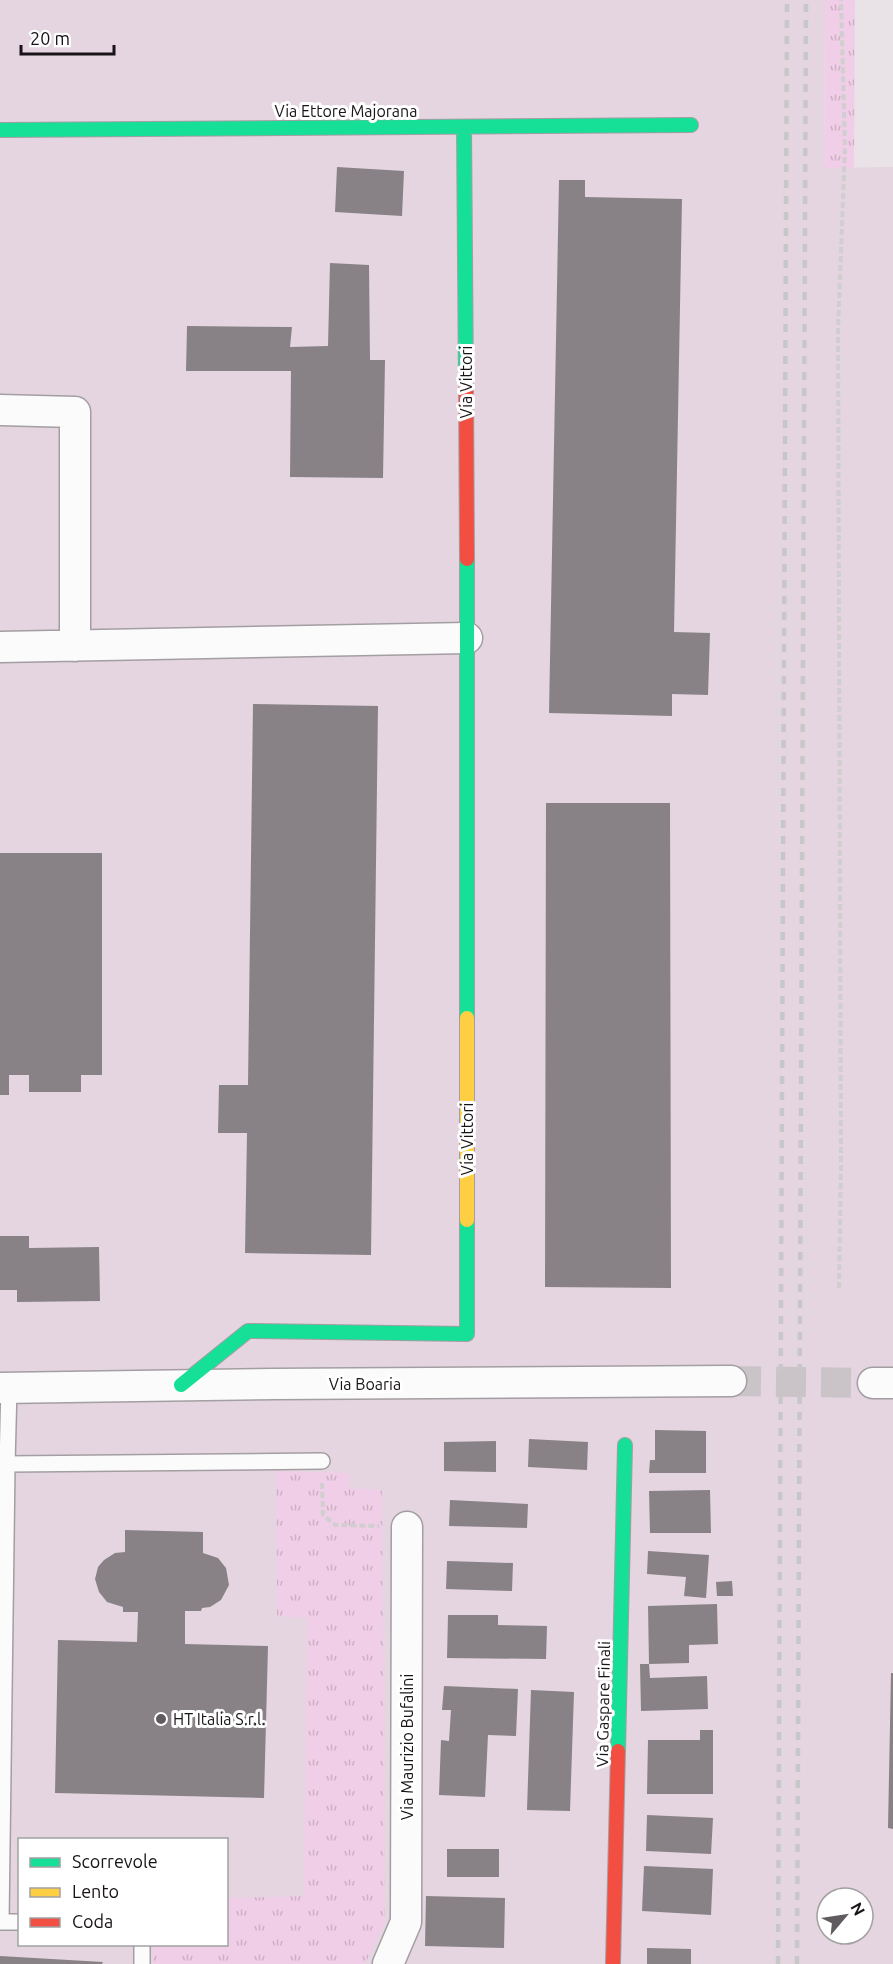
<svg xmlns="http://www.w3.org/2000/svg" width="893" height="1964" font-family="Ubuntu,sans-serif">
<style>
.built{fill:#e4d5e0;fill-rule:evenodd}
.grass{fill:url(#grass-tufts)}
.building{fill:#888286}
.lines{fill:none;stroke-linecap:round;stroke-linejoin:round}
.street-tunnel{stroke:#cac3c8;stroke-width:30;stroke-dasharray:30 15;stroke-linecap:butt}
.lane-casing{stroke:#a39ea2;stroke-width:18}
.street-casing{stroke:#a39ea2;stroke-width:33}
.fast-casing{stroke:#a39ea2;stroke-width:16}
.slow-casing{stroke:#a39ea2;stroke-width:16}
.jam-casing{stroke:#a39ea2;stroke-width:16}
.path{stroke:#d0cecf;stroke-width:4;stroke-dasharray:6 3;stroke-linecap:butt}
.lane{stroke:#fcfbfb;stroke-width:15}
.street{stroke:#fcfbfb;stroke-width:30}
.fast{stroke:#16e098;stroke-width:14}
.slow{stroke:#ffcf43;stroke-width:14}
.jam{stroke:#f24e42;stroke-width:14}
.rail{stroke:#c8c7c8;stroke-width:4.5;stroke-dasharray:8 8;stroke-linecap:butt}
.poi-dot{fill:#605b5f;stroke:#fff;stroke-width:2}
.labels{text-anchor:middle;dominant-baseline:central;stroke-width:6;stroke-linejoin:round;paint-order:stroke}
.street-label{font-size:16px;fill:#171316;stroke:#fff}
.poi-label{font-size:16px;fill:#171316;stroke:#fff;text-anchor:start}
</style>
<defs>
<pattern id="grass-tufts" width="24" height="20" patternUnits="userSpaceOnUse" patternTransform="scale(1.5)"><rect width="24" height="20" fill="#f0cee7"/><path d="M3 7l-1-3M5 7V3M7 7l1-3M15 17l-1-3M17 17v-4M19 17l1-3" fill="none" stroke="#cdb0c5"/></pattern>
</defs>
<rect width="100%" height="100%" fill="#e9e2e7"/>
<path class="built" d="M0,0H825L824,168L893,167V1964H0ZM20,1840H226V1944H20ZM827,1898H863V1934H827Z"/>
<path class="grass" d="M825,0H855L854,168H824Z
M276,1471L349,1473L350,1488L382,1490L385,1922L365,1964H153V1945L226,1944L227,1898L304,1896L307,1618L277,1616Z"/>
<path class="building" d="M337,167L404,171L402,216L335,212Z
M559,180H585V197L682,199L674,632L710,633L708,695L672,694V716L549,713Z
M330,263L369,265L370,360H385L383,478L290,477L291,371H186L187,326L292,327L290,347L328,346Z
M253,704L378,706L371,1255L245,1253L247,1133H218L219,1085H248Z
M546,803H670L671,1288L545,1287Z
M0,853H102V1075H81V1092H29V1075H9V1095H0Z
M0,1236H29V1248L99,1247L100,1301L17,1302V1290H0Z
M655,1430L706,1431V1473H649L650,1460H655Z
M529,1439L588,1442L587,1470L528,1467Z
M496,1441V1472L444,1471V1442Z
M710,1490L711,1533H650L649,1491Z
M450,1500L528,1504L527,1528L449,1526Z
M125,1530L203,1532V1553L218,1558L226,1568L229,1585L221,1600L210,1607L202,1608L201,1611H185V1644L268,1646L264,1798L55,1793L58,1640L137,1642L138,1612H123V1607L107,1602L99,1592L95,1579L98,1567L104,1560L115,1553L125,1552Z
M648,1551L709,1555L706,1598L684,1596L686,1577L647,1574Z
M447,1561L513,1563L512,1591L446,1589Z
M732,1581L733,1596H717L716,1582Z
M717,1604L718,1644L689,1645V1663L649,1664L650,1678L707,1676L708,1709L641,1711L640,1664H649L648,1606Z
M448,1615H498V1625L547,1626L546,1659L447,1658Z
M891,1673H893V1829L888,1828Z
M444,1686L518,1689L516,1736L488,1735L485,1797L439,1795L441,1740L449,1741L451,1710H442Z
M531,1690L574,1692L570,1811L527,1810Z
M700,1730H713V1794H647L648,1740H700Z
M647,1815L713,1818L711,1854L646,1851Z
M447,1849H499V1877H447Z
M644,1866L713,1869L711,1915L642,1911Z
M426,1896L505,1898L504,1948L425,1946Z
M647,1948L691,1949V1964H647Z
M0,1956L103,1962L102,1964H0Z"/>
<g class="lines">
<path class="street-tunnel" d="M731,1381L873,1383"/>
<defs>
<path id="lane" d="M7,1464L322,1461
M0,1922H20
M1,1922L7,1464L9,1387
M142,1964V1944"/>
<path id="street" d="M0,410L75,412V646
M0,647L467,638
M873,1383H893
M0,1388L274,1384L731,1381
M388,1964L406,1922L407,1527"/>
<path id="fast" d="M464,127L466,385
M0,130L691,125
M467,559V1018
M181,1385L248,1331L467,1334V1220
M618,1751L625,1445"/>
<path id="slow" d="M467,1018V1220"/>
<path id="jam" d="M466,385L467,559
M613,1964L618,1751"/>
</defs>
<use href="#lane" class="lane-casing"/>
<use href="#street" class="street-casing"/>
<use href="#fast" class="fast-casing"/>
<use href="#slow" class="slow-casing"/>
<use href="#jam" class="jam-casing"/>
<path class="path" d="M839,1288L841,1167L838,330L845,147L841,0
M322,1483L323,1515L335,1525L379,1526"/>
<use href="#lane" class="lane"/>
<use href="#street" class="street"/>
<use href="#fast" class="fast"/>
<use href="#slow" class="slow"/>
<use href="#jam" class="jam"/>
<path class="rail" d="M778,1964L787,0
M797,1964L806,0"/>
</g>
<circle class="poi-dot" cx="161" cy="1719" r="6"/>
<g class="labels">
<g class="street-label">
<text x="346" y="111">Via Ettore Majorana</text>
<text transform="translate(466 382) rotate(-90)">Via Vittori</text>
<text transform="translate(467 1139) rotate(-90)">Via Vittori</text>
<text x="365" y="1384">Via Boaria</text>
<text transform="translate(603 1704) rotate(-89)">Via Gaspare Finali</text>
<text transform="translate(407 1747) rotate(-90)">Via Maurizio Bufalini</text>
</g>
<g class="poi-label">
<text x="173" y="1719">HT Italia S.r.l.</text>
</g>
</g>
<rect x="18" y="1838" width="210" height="108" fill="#ffffff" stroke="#a2a1a2" stroke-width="1.5"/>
<rect x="30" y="1858" width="30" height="9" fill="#16e098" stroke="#a2a1a2" stroke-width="1.5"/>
<text x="72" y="1868" font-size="18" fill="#171316">Scorrevole</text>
<rect x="30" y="1888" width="30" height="9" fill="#ffcf43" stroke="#a2a1a2" stroke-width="1.5"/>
<text x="72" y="1898" font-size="18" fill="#171316">Lento</text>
<rect x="30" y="1918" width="30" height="9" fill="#f24e42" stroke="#a2a1a2" stroke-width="1.5"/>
<text x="72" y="1928" font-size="18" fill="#171316">Coda</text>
<g transform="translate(845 1916) rotate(61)"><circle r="28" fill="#ffffff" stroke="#a2a1a2" stroke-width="1.5"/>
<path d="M0-4.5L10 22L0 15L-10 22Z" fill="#605b5f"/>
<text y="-9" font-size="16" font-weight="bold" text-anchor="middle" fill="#171316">N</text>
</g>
<path d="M21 45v9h93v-9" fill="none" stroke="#171316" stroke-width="3"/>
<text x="30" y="45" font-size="18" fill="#171316" stroke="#ffffff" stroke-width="4.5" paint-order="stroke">20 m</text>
</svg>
